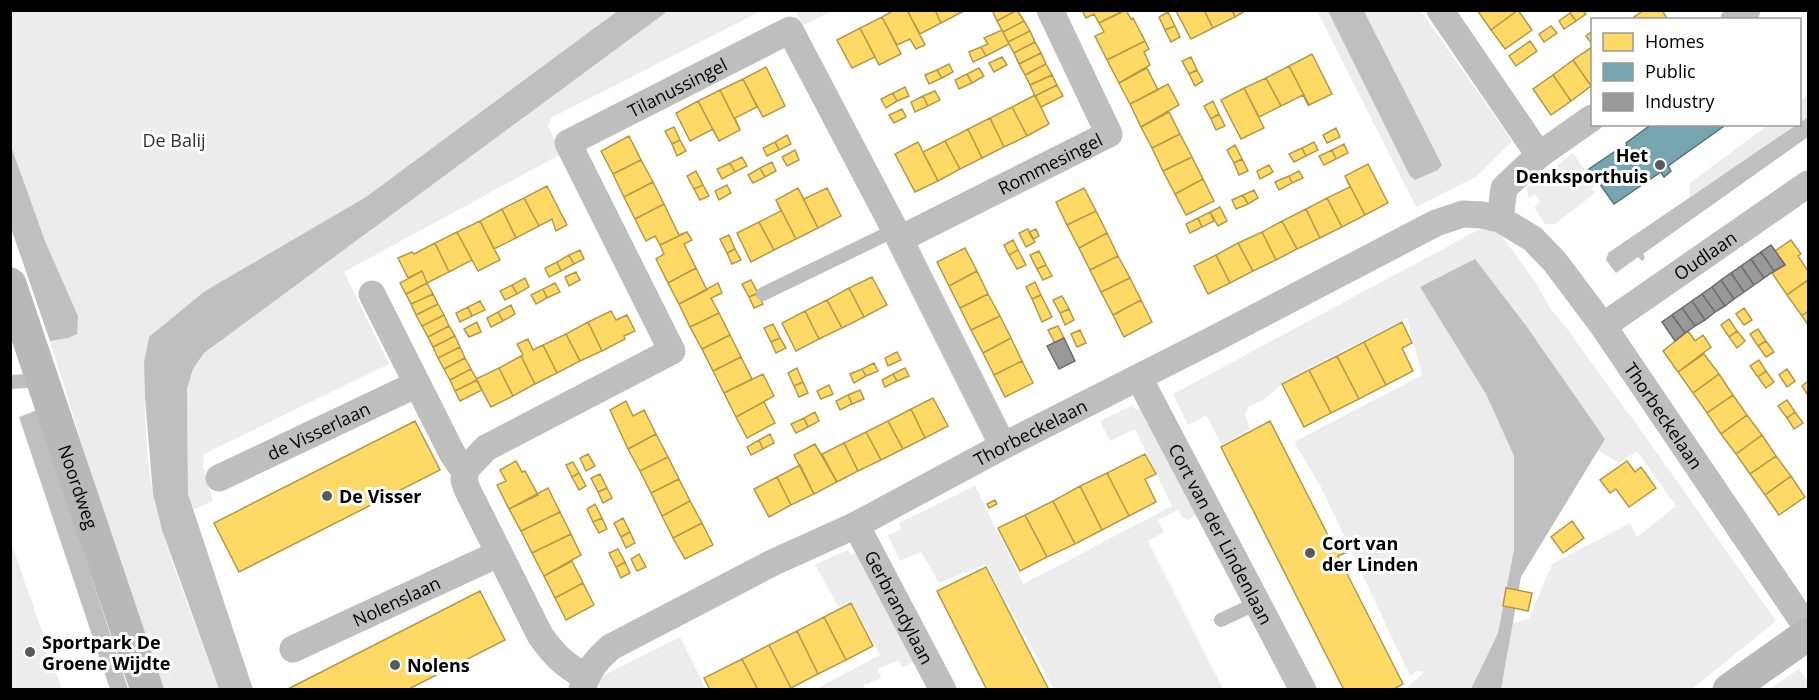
<svg xmlns="http://www.w3.org/2000/svg" width="1819" height="700" font-family="'Open Sans',sans-serif">
<style>
.green{fill:#ececec}
.water{fill:#bfbfbf}
.homes{fill:#ffd966;stroke:#b29847;stroke-width:1.5}
.public{fill:#76a5af;stroke:#53747a;stroke-width:1.5}
.industry{fill:#999;stroke:#6b6b6b;stroke-width:1.5}
.lines{fill:none;stroke-linecap:round;stroke-linejoin:round}
.lane{stroke:#bebebe;stroke-width:14}
.street{stroke:#bebebe;stroke-width:27}
.secondary{stroke:#b8b8b8;stroke-width:33}
.poi-dot{fill:#595959;stroke:#fff;stroke-width:2}
.labels{text-anchor:middle;dominant-baseline:central;stroke-width:6;stroke-linejoin:round;paint-order:stroke}
.street-label{font-size:18px;fill:#000;stroke:#fff}
.park-label{font-size:18px;fill:#333;stroke:#fff}
.poi-label{font-size:18px;font-weight:bold;fill:#000;stroke:#fff;text-anchor:start}
</style>
<rect width="100%" height="100%" fill="#fff"/>
<path class="green" d="M10,11H619L366,197L205,291L144,363C145,405 145,456 154,497C168,562 197,626 219,689H162L104,515L50,341L68,338L78,316L45,241L11,146Z
M668,11H761L551,118L548,126L561,154L344,272L389,364L204,454L203,467L213,501L193,510L188,494L187,389L193,369L204,353Z
M796,11H833L803,25Z
M1317,11H1328L1410,176L1415,180L1438,170L1442,165L1364,11H1421L1512,141L1477,176L1416,207Z
M1808,95V117L1800,123V102Z
M1769,124L1798,125L1689,197L1690,183Z
M1573,153L1595,185L1591,188L1595,193L1555,224H1545L1534,207L1540,202L1535,194L1528,198L1527,188Z
M1480,229L1498,231L1534,280L1552,311L1562,322L1642,432L1776,621L1692,689H1501L1512,623L1529,619L1552,564L1630,523L1637,537L1676,506L1637,451L1619,463L1598,450L1604,439L1527,327L1486,394L1514,456V549L1498,633L1471,689H1406L1424,672L1417,671L1410,676L1321,487L1294,442L1422,375L1407,318L1289,378L1262,401L1249,406L1245,414L1250,429L1222,445L1206,415L1188,425L1173,394Z
M1150,404L1202,512L1188,520L1182,517L1178,510L1158,520L1164,532L1148,541L1223,689H1054L986,564L939,583L921,552L900,561L888,535L901,529L899,523L975,486L1023,584L1172,506L1135,429L1110,441L1100,421L1133,405L1136,410Z
M10,539L62,689H11Z
M865,549L921,658L903,667L898,660L878,669L881,678L864,685L865,689H816L880,655L851,601L838,607L815,564L848,550L851,555Z
M680,637L706,689H601L596,679Z
M1799,669L1808,681V689H1769Z"/>
<path class="water" d="M619,10L668,11L204,353L193,369L187,389L188,494L253,689H219L162,530L153,494L145,398L144,363L149,337L205,291L366,197Z
M1328,11H1364L1442,165L1438,170L1415,180L1410,176Z
M1808,117V137L1643,254L1645,258L1642,261L1638,257L1616,273L1606,260L1608,253Z
M11,146L45,241L78,316L77,334L68,338L50,341L11,228Z
M1475,259L1527,327L1605,439L1521,577L1501,689H1471L1498,633L1514,549V456L1486,394L1420,287Z
M37,410L128,689H110L19,417Z"/>
<path class="homes" d="M894,10H907L925,45L916,49L910,39L897,45L882,17Z
M907,10H935L941,23L920,34Z
M935,10H963L964,11L941,23Z
M992,10H1017L997,21Z
M1017,10L1024,21L1003,32L997,21Z
M1082,10H1125L1099,23L1094,14L1086,18Z
M1126,10L1131,19L1133,18L1145,41L1107,60L1095,36L1104,32L1099,23Z
M1204,10L1213,28L1191,39L1176,11Z
M1204,10H1232L1235,17L1213,28Z
M1232,10H1247L1235,17Z
M1477,10H1518L1491,30Z
M1518,10L1532,30L1505,49L1491,30Z
M1574,10H1583L1586,14L1576,21L1570,13Z
M1644,10H1662L1668,20H1636L1634,17Z
M1168,12L1175,26L1165,30L1159,17Z
M1570,13L1576,21L1564,29L1559,21Z
M882,17L901,54L879,65L860,28Z
M1024,21L1030,31L1008,42L1003,32Z
M1175,26L1180,37L1171,42L1165,30Z
M1551,26L1557,33L1544,42L1539,34Z
M860,28L875,57L852,68L837,40Z
M1002,30L1009,44L986,56L981,47L988,44L984,38Z
M1030,31L1035,42L1014,53L1008,42Z
M1592,31V44L1586,36Z
M1145,41L1149,49L1144,52L1150,65L1119,83L1107,60Z
M1530,41L1537,51L1516,66L1509,56Z
M1035,42L1041,53L1019,64L1014,53Z
M981,47L986,56L973,62L969,52Z
M1592,47V85L1591,86L1573,60Z
M1041,53L1046,64L1025,75L1019,64Z
M1312,54L1332,94L1309,105L1289,66Z
M1002,57L1007,65L994,72L989,63Z
M1191,57L1197,70L1189,74L1182,61Z
M1573,60L1591,86L1571,101L1553,75Z
M949,64L953,72L942,78L937,70Z
M1046,64L1052,75L1030,85L1025,75Z
M1289,66L1309,105H1308L1303,95L1281,106L1266,78Z
M766,67L785,106L763,117L743,79Z
M979,68L984,76L972,83L967,74Z
M1147,68L1158,90L1130,104L1119,83Z
M937,70L942,78L929,84L925,75Z
M1197,70L1203,81L1195,86L1189,74Z
M967,74L972,83L959,89L955,80Z
M1052,75L1057,85L1035,96L1030,85Z
M1553,75L1571,101L1551,115L1533,89Z
M1266,78L1281,106L1259,117L1244,88Z
M743,79L757,107L735,118L740,130L720,90Z
M1168,84L1179,105L1141,127L1130,104Z
M1057,85L1063,96L1041,107L1035,96Z
M905,87L909,96L897,101L893,93Z
M1244,88L1264,128L1241,139L1221,100Z
M720,90L740,130L719,141L698,101Z
M935,91L940,100L928,106L923,96Z
M893,93L897,101L886,108L881,99Z
M1035,95L1049,124L1027,136L1012,107Z
M923,96L928,106L915,112L911,102Z
M698,101L719,141L713,129L690,141L676,113Z
M1213,101L1219,114L1211,119L1204,106Z
M1012,107L1027,136L1004,147L990,118Z
M902,109L906,117L894,123L889,115Z
M1169,112L1180,134L1152,148L1141,127Z
M1219,114L1225,126L1216,130L1211,119Z
M990,118L1004,147L982,158L968,129Z
M674,127L680,140L672,144L665,131Z
M1336,128L1340,137L1327,143L1323,135Z
M968,129L982,158L960,169L945,141Z
M1180,134L1192,157L1163,171L1152,148Z
M787,135L791,144L779,150L775,142Z
M629,136L641,160L613,174L601,151Z
M680,140L686,151L677,156L672,144Z
M945,141L960,169L938,181L923,152Z
M775,142L779,150L767,156L763,148Z
M918,142L938,181L915,192L895,154Z
M1314,142L1318,150L1306,156L1302,148Z
M1344,144L1348,153L1336,159L1332,150Z
M1235,145L1242,159L1234,163L1227,150Z
M1302,148L1306,156L1294,162L1289,154Z
M795,150L799,160L787,166L782,157Z
M1332,150L1336,159L1324,165L1319,156Z
M742,157L747,166L735,172L730,163Z
M1192,157L1203,179L1175,194L1163,171Z
M1242,159L1248,171L1239,175L1234,163Z
M641,160L653,182L624,197L613,174Z
M772,162L776,171L765,177L760,168Z
M730,163L735,172L722,179L717,169Z
M1368,164L1388,203L1365,215L1345,176Z
M1269,165L1273,172L1260,179L1257,171Z
M760,168L765,177L753,183L748,175Z
M696,171L703,185L694,189L687,176Z
M1299,171L1303,178L1292,183L1289,176Z
M1289,176L1292,183L1279,190L1275,182Z
M1345,176L1365,215L1342,227L1327,198L1350,187Z
M1203,179L1214,201L1186,215L1175,194Z
M653,182L664,204L635,219L624,197Z
M703,185L709,196L700,200L694,189Z
M727,185L731,193L719,200L715,191Z
M547,186L567,225L556,231L552,219L539,226L524,198Z
M798,188L818,228L796,239L776,200Z
M798,188L804,199L827,188L841,216L818,228Z
M1084,188L1096,211L1067,225L1056,202Z
M1254,190L1258,198L1248,204L1243,195Z
M1243,195L1248,204L1236,209L1232,200Z
M524,198L539,226L516,238L502,209Z
M1327,198L1342,227L1320,238L1306,209Z
M776,200L796,239L774,250L759,222L781,211Z
M664,204L679,235L687,232L660,245L655,236L646,241L635,219Z
M1220,207L1227,221L1218,226L1210,212Z
M502,209L516,238L494,249L480,221Z
M1306,209L1320,238L1297,249L1282,221Z
M1096,211L1107,233L1079,248L1067,225Z
M1210,212L1214,221L1202,227L1198,218Z
M1198,218L1202,227L1190,233L1186,224Z
M480,221L500,260L478,271L457,232Z
M1282,221L1297,249L1276,260L1262,232Z
M759,222L774,250L751,262L737,233Z
M1028,229L1035,242L1026,247L1019,233Z
M1036,229L1039,236L1033,239L1029,232Z
M457,232L472,260L449,272L435,243Z
M687,232L692,240L684,244L696,268L668,283L656,259L664,254L660,245Z
M1262,232L1276,260L1253,271L1238,243Z
M1107,233L1118,256L1090,270L1079,248Z
M729,235L735,249L727,253L720,239Z
M1013,240L1018,250L1009,255L1004,245Z
M1791,240L1801,254L1798,256L1808,271V280L1787,295L1772,273L1785,265L1775,251Z
M435,243L449,272L427,283L422,271L408,278L398,258L412,252L414,254Z
M1238,243L1253,271L1230,283L1216,255Z
M965,248L977,271L949,286L937,262Z
M735,249L741,260L732,264L727,253Z
M580,250L584,259L574,264L569,255Z
M1018,250L1026,265L1017,269L1009,255Z
M1039,251L1046,265L1037,269L1030,255Z
M569,255L574,264L561,271L557,262Z
M1216,255L1230,283L1208,294L1194,266Z
M1118,256L1130,278L1101,292L1090,270Z
M557,262L561,271L549,277L545,268Z
M1046,265L1052,276L1043,280L1037,269Z
M696,268L707,290L679,304L668,283Z
M422,271L427,283L406,294L400,283Z
M977,271L988,294L960,308L949,286Z
M576,272L580,280L569,286L565,277Z
M872,277L887,305L864,317L849,288Z
M525,278L529,287L517,294L512,285Z
M1130,278L1141,300L1113,315L1101,292Z
M751,280L758,293L749,297L742,284Z
M1808,280V311L1802,316L1787,295Z
M1035,282L1041,295L1032,299L1026,287Z
M427,283L433,294L411,304L406,294Z
M555,283L560,292L547,298L543,289Z
M718,283L722,293L711,298L719,313L690,327L679,304Z
M512,285L517,294L505,300L500,291Z
M849,288L864,317L842,328L827,300Z
M543,289L547,298L536,304L531,295Z
M758,293L763,304L754,308L749,297Z
M433,294L438,304L416,315L411,304Z
M988,294L1000,316L971,330L960,308Z
M1041,295L1052,317L1042,322L1032,299Z
M1062,296L1069,309L1060,313L1053,300Z
M827,300L842,328L819,339L805,311Z
M1141,300L1152,322L1124,337L1113,315Z
M480,301L485,310L472,316L468,307Z
M438,304L444,315L422,326L416,315Z
M511,305L515,314L503,321L498,312Z
M468,307L472,316L460,322L456,313Z
M1744,308L1752,320L1744,325L1736,314Z
M1069,309L1074,320L1065,325L1060,313Z
M611,311L616,320L627,315L635,331L624,336L625,339L602,351L588,322Z
M805,311L819,339L796,351L782,323Z
M1808,311V325L1802,316Z
M498,312L503,321L491,327L487,318Z
M719,313L730,335L702,349L690,327Z
M444,315L449,326L428,337L422,326Z
M1000,316L1011,338L983,353L971,330Z
M1729,319L1737,331L1729,337L1721,325Z
M477,322L481,332L469,337L464,329Z
M588,322L602,351L580,361L566,334Z
M1402,322L1412,343L1402,348L1413,371L1386,385L1364,342Z
M773,324L780,338L771,342L764,328Z
M449,326L455,336L433,347L428,337Z
M1058,326L1064,338L1055,343L1048,330Z
M1758,329L1766,341L1758,346L1750,334Z
M1080,330L1086,343L1077,347L1071,334Z
M1688,331L1695,341L1703,335L1711,347L1678,372L1663,351Z
M1737,331L1745,341L1737,348L1729,337Z
M566,334L580,361L557,373L543,345Z
M730,335L741,357L713,371L702,349Z
M455,336L460,347L438,358L433,347Z
M780,338L786,348L776,353L771,342Z
M1011,338L1022,361L994,375L983,353Z
M528,339L533,350L543,345L557,373L535,384L521,356L523,355L517,344Z
M1766,341L1774,352L1766,357L1758,346Z
M1364,342L1386,385L1359,399L1337,356Z
M460,347L465,358L444,369L438,358Z
M897,352L901,360L888,366L885,358Z
M1704,354L1719,374L1693,393L1678,372Z
M521,356L535,384L513,396L499,368Z
M1337,356L1359,399L1331,413L1309,370Z
M741,357L752,379L724,393L713,371Z
M465,358L471,369L450,380L444,369Z
M1759,360L1766,371L1758,377L1750,366Z
M1022,361L1033,383L1005,397L994,375Z
M874,363L878,371L866,376L862,369Z
M499,368L513,396L491,407L476,379Z
M797,368L803,382L794,386L788,373Z
M905,368L909,376L897,381L893,374Z
M471,369L477,380L455,391L450,380Z
M862,369L866,376L854,383L850,374Z
M1787,369L1795,381L1787,387L1779,375Z
M1309,370L1331,413L1304,427L1282,384Z
M1766,371L1774,382L1766,388L1758,377Z
M763,374L774,396L736,417L724,393Z
M893,374L897,381L885,387L882,380Z
M1719,374L1733,395L1707,413L1693,393Z
M477,380L482,390L460,401L455,391Z
M1808,381V394H1807L1802,386Z
M803,382L808,393L799,397L794,386Z
M829,385L833,394L821,399L817,391Z
M860,390L864,399L852,404L848,395Z
M848,395L852,404L840,410L836,401Z
M1733,395L1747,415L1721,434L1707,413Z
M933,398L948,426L925,438L911,409Z
M1787,400L1795,412L1787,418L1778,406Z
M626,401L633,416L644,410L656,434L628,449L610,410Z
M764,402L775,423L747,438L736,417Z
M911,409L925,438L903,449L888,421Z
M815,412L819,421L808,427L804,418Z
M1795,412L1803,423L1794,429L1787,418Z
M1747,415L1762,435L1736,454L1721,434Z
M804,418L808,427L796,433L791,424Z
M415,421L440,470L239,572L214,523Z
M888,421L903,449L881,460L866,432Z
M1270,421L1335,549L1346,543L1350,551L1338,556L1403,684L1392,690H1344L1221,447Z
M866,432L881,460L858,471L844,443Z
M656,434L668,457L640,471L628,449Z
M770,434L774,443L763,449L759,440Z
M1762,435L1776,456L1750,474L1736,454Z
M759,440L763,449L751,455L747,447Z
M844,443L858,471L837,482L822,454Z
M815,444L837,482L814,494L794,455Z
M588,454L595,466L586,471L580,458Z
M1145,454L1156,474L1145,479L1156,502L1129,516L1107,473Z
M1776,456L1791,476L1765,495L1750,474Z
M668,457L679,479L651,493L640,471Z
M516,461L522,472L525,471L538,495L509,509L497,485L506,481L500,470Z
M1627,461L1635,472L1641,467L1656,488L1629,507L1616,489L1610,493L1600,480Z
M573,462L579,473L572,477L566,465Z
M800,465L814,494L791,505L777,477Z
M579,473L586,486L579,490L572,477Z
M1107,473L1129,516L1102,530L1080,486Z
M600,474L607,488L598,492L591,478Z
M1791,476L1805,497L1779,515L1765,495Z
M777,477L791,505L769,517L754,489Z
M679,479L690,501L662,516L651,493Z
M1080,486L1102,530L1075,544L1053,501Z
M548,488L560,512L521,531L509,509Z
M607,488L612,498L603,503L598,492Z
M995,500L997,504L989,508L987,504Z
M690,501L702,523L673,538L662,516Z
M1053,501L1075,544L1047,557L1025,515Z
M595,504L602,518L593,522L587,509Z
M560,512L571,534L532,553L521,531Z
M1025,515L1047,557L1020,571L998,528Z
M602,518L607,529L599,533L593,522Z
M623,518L630,532L621,537L614,523Z
M1572,521L1584,538L1563,553L1551,537Z
M702,523L713,545L685,559L673,538Z
M630,532L635,543L626,548L621,537Z
M571,534L581,555L544,576L532,553Z
M618,549L625,562L616,567L609,553Z
M639,554L646,567L637,571L631,559Z
M572,561L583,583L555,598L544,576Z
M625,562L630,573L621,578L616,567Z
M986,567L1049,690H987L937,591Z
M583,583L594,605L566,620L555,598Z
M1506,588L1532,593L1528,611L1503,606Z
M480,591L505,640L407,690H286Z
M851,603L873,646L846,660L824,617Z
M824,617L846,660L818,674L797,631Z
M797,631L818,674L791,688L769,645Z
M769,645L791,688L788,690H758L742,659Z
M742,659L758,690H710L704,678Z"/>
<path class="public" d="M1652,124L1654,126L1656,124H1727L1668,166L1671,171L1664,177L1661,172L1614,204L1589,169L1617,150L1618,152L1627,145L1626,143Z"/>
<path class="industry" d="M1771,245L1785,265L1774,271L1761,252Z
M1761,252L1774,271L1764,278L1751,259Z
M1751,259L1764,278L1754,285L1741,266Z
M1741,266L1754,285L1744,292L1731,273Z
M1731,273L1744,292L1734,299L1721,280Z
M1721,280L1734,299L1725,306L1712,287Z
M1712,287L1725,306L1715,312L1702,294Z
M1702,294L1715,312L1705,320L1692,301Z
M1692,301L1705,320L1695,326L1682,308Z
M1682,308L1695,326L1685,333L1672,315Z
M1672,315L1685,333L1675,341L1662,322Z
M1064,338L1075,361L1059,369L1047,346Z"/>
<g class="lines">
<path class="lane" d="M763,294L895,230
M10,382L43,380
M1221,620L1257,603"/>
<g class="street">
<path d="M1440,10L1539,155"/>
<path d="M1734,20L1747,10"/>
<path d="M1500,219L1504,188L1539,155L1592,118"/>
<path id="s1" d="M900,239L1109,134L1050,10"/>
<path d="M372,294L452,453L460,465L466,469L464,480L467,489L540,635C554,655 564,665 586,677"/>
<path id="s2" d="M1603,326L1808,184"/>
<path id="s3" d="M1139,378L1303,690"/>
<path id="s4" d="M466,469L486,448L672,351L568,143L790,30L895,230L1003,446"/>
<path id="s5" d="M219,478L417,384"/>
<path id="s6" d="M856,525L943,690"/>
<path id="s7" d="M293,649L498,554"/>
<path id="s8" d="M582,690C588,670 596,660 611,647L772,563L856,525L1003,446L1216,338L1436,223L1463,214L1482,215L1500,219L1533,239L1555,262L1603,326L1808,629"/>
</g>
<g class="secondary">
<path id="s9" d="M10,284L147,690"/>
<path d="M1729,690L1808,634"/>
</g>
</g>
<g class="poi-dot">
<circle cx="1660" cy="165" r="6"/>
<circle cx="327" cy="496" r="6"/>
<circle cx="1310" cy="553" r="6"/>
<circle cx="30" cy="652" r="6"/>
<circle cx="395" cy="665" r="6"/>
</g>
<g class="labels">
<g class="street-label">
<text stroke="none"><textPath href="#s4" startOffset="594">Tilanussingel</textPath></text>
<text stroke="none"><textPath href="#s1" startOffset="168">Rommesingel</textPath></text>
<text stroke="none"><textPath href="#s2" startOffset="124">Oudlaan</textPath></text>
<text stroke="none"><textPath href="#s8" startOffset="1305">Thorbeckelaan</textPath></text>
<text stroke="none"><textPath href="#s5" startOffset="110">de Visserlaan</textPath></text>
<text stroke="none"><textPath href="#s8" startOffset="524">Thorbeckelaan</textPath></text>
<text stroke="none"><textPath href="#s9" startOffset="214">Noordweg</textPath></text>
<text stroke="none"><textPath href="#s3" startOffset="176">Cort van der Lindenlaan</textPath></text>
<text stroke="none"><textPath href="#s7" startOffset="114">Nolenslaan</textPath></text>
<text stroke="none"><textPath href="#s6" startOffset="93">Gerbrandylaan</textPath></text>
</g>
<g class="park-label">
<text x="174" y="140">De Balij</text>
</g>
<g class="poi-label">
<text x="1648" y="155" text-anchor="end">Het<tspan x="1648" dy="21">Denksporthuis</tspan></text>
<text x="339" y="496">De Visser</text>
<text x="1322" y="543">Cort van<tspan x="1322" dy="21">der Linden</tspan></text>
<text x="42" y="642">Sportpark De<tspan x="42" dy="21">Groene Wijdte</tspan></text>
<text x="407" y="665">Nolens</text>
</g>
</g>
<rect width="1819" height="700" fill="none" stroke="#000000" stroke-width="24"/>
<rect x="1591" y="18" width="210" height="108" fill="#ffffff" stroke="#999999" stroke-width="1.5"/>
<rect x="1603" y="33" width="30" height="18" fill="#ffd966" stroke="#999999" stroke-width="1.5"/>
<text x="1645" y="48" font-size="18" fill="#000000">Homes</text>
<rect x="1603" y="63" width="30" height="18" fill="#76a5af" stroke="#999999" stroke-width="1.5"/>
<text x="1645" y="78" font-size="18" fill="#000000">Public</text>
<rect x="1603" y="93" width="30" height="18" fill="#999999" stroke="#999999" stroke-width="1.5"/>
<text x="1645" y="108" font-size="18" fill="#000000">Industry</text>
</svg>
